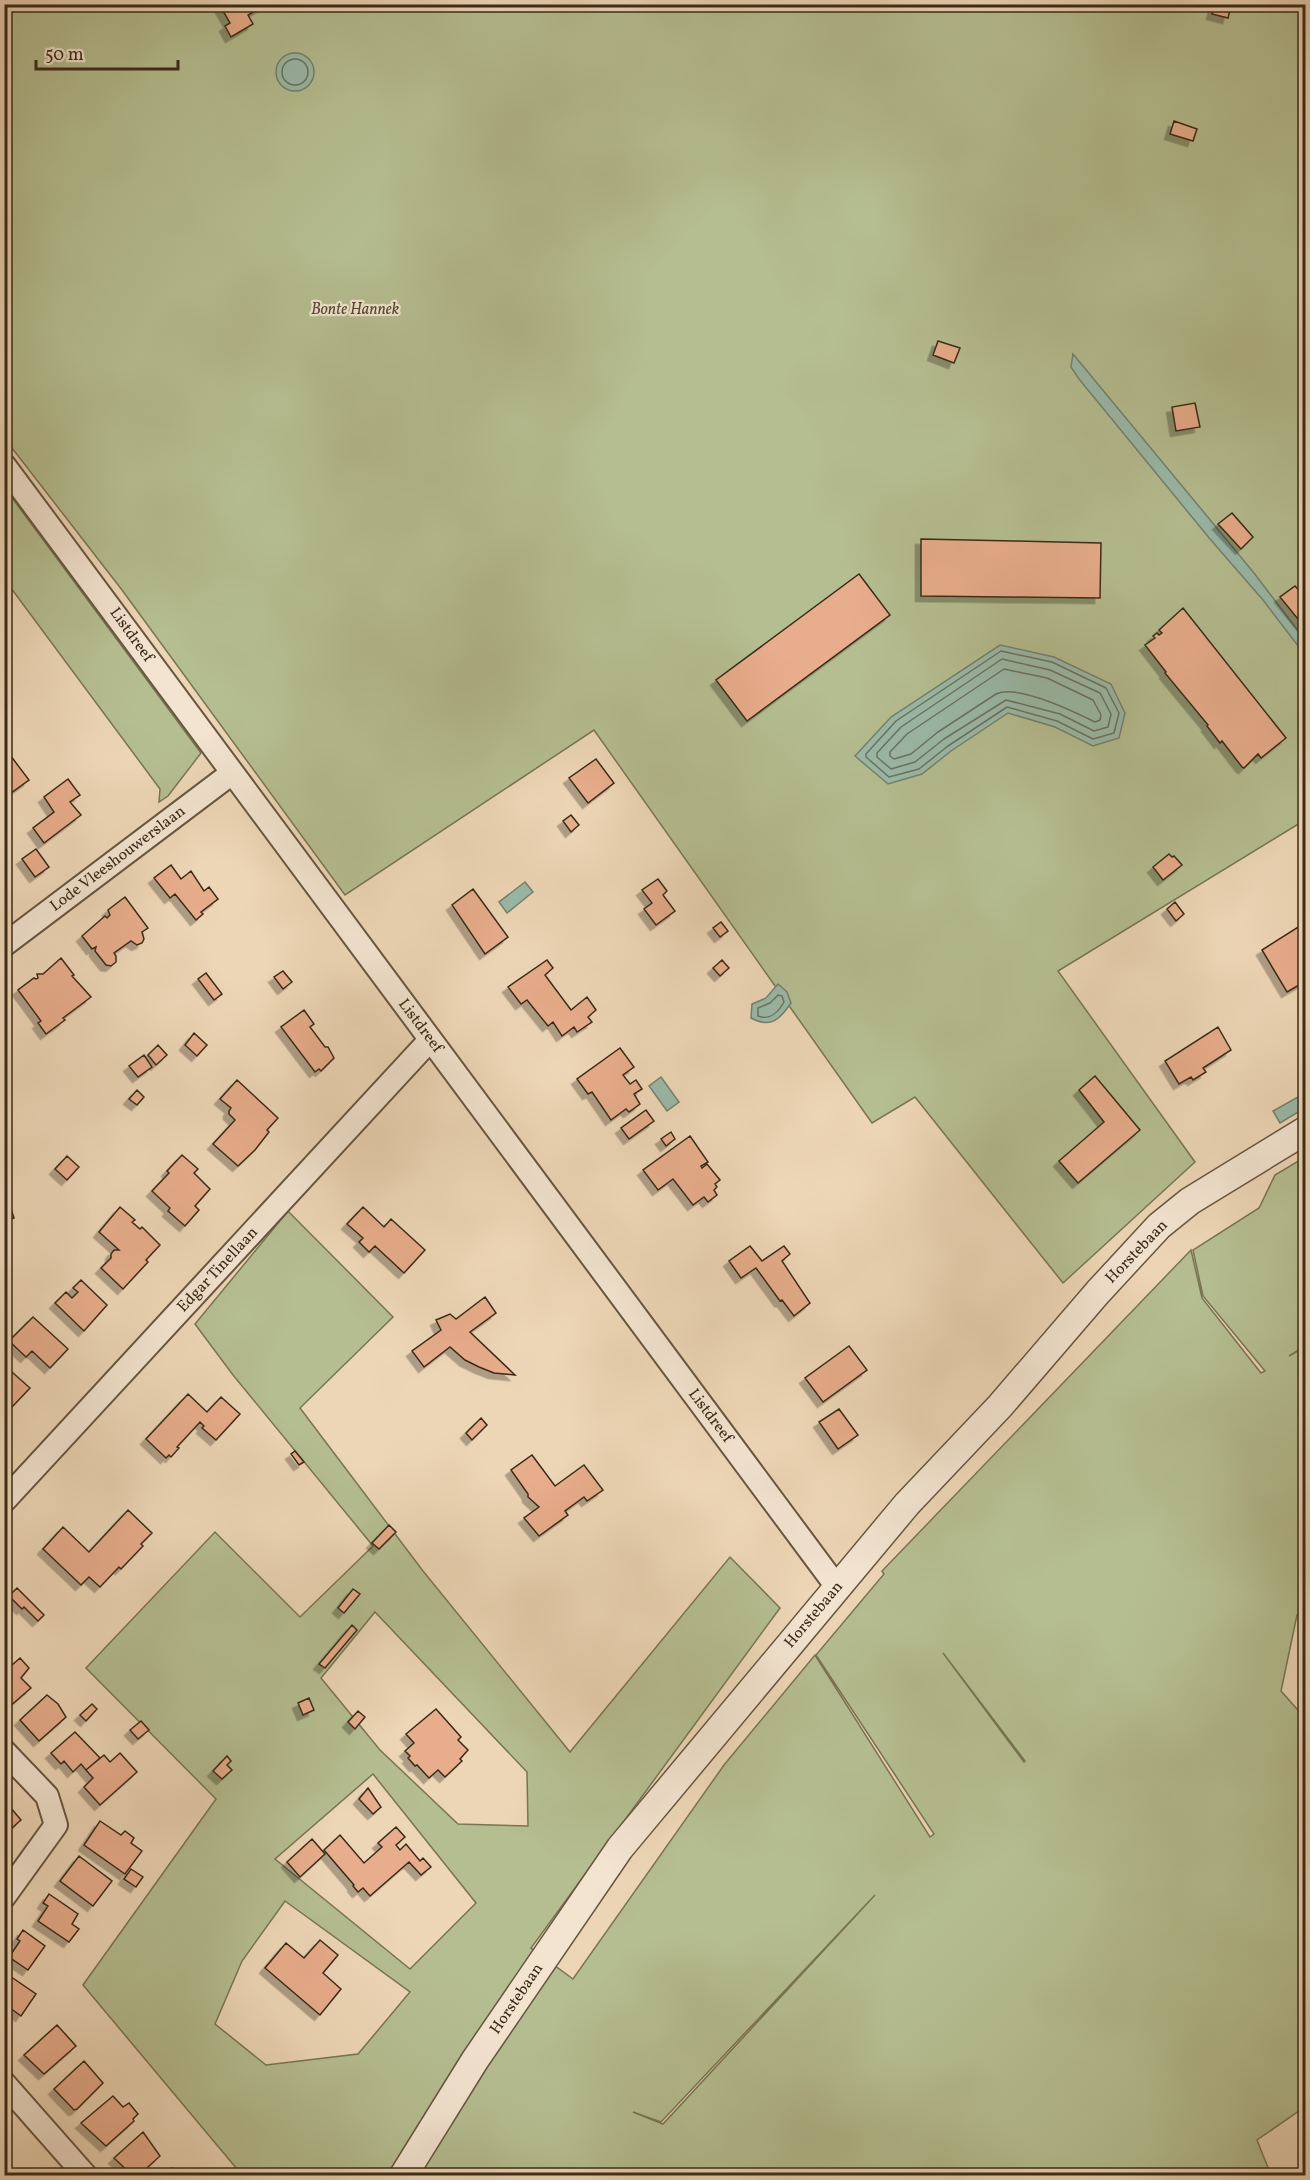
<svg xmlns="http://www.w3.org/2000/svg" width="1310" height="2180" font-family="Vollkorn,serif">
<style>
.green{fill:#b5be91;stroke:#787454;stroke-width:1.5;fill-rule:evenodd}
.water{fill:#9abaa9;stroke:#74816f;stroke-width:1.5}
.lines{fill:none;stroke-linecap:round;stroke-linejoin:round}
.shore{stroke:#6a7260;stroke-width:1.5}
.building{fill:#e8ad8c;stroke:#3a2b18;stroke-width:1.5;filter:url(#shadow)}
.minor-casing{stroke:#675640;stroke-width:26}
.tertiary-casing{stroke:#675640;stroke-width:30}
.minor{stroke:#f3e4d0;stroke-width:22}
.tertiary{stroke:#f3e4d0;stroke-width:27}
.labels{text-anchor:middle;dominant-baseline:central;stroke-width:4.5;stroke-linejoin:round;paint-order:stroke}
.park-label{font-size:16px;font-style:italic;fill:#534830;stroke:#f3e4d0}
.street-label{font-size:16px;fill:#3a2b18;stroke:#f3e4d0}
</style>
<defs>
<filter id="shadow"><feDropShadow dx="-5.5" dy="5.5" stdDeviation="0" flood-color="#0004"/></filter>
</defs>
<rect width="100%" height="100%" fill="#edd6b6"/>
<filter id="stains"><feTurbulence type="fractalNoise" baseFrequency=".00333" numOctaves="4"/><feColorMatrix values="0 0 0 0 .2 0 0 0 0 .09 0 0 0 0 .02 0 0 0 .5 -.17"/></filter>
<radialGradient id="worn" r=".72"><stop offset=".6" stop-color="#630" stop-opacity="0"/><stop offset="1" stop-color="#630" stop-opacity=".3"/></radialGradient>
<path class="green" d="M5,5H1305V820L1058,971L1195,1162L1063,1283L915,1097L872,1123L594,730L345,895L122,590L5,439Z
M4,487L201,753L168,796L159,802L160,789L5,580Z
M1305,1157V1346L1289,1356L1305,1347L1306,1469L1303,1471L1305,1470L1306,1610L1297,1615L1281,1691L1305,1718L1306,2106L1257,2140L1271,2175H242L83,1985L216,1799L86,1668L215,1532L300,1617L373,1546L233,1375L195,1324L288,1211L393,1317L300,1408L423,1571L570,1752L730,1557L780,1608L531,1948L573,1979L724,1765L815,1655L930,1837L934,1834L816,1655L884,1574L882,1571L1191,1250L1202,1298L1261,1373L1265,1371L1203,1296L1193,1250L1259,1208L1275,1175ZM375,1612L527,1772L528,1826L458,1824L380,1750L321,1678ZM943,1653L1025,1761L1024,1762ZM373,1774L476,1903L410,1969L275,1859ZM875,1895L663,2124L633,2112L661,2122ZM285,1901L410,1992L358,2054L266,2065L215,2024L242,1961Z"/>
<path class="water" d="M276 72a19 19 0 1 1 38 0a19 19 0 1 1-38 0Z
M1073,354L1254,573L1305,640V655L1263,600L1210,539L1079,379L1071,367Z
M1000,645L1054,657L1111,684L1125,713L1119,738L1093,746L1055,727L1008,713L951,751L922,774L888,784L855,756L891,717Z
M525,882L533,892L507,913L499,902Z
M778,984L787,992L791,1003C780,1019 771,1029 751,1018L752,1004L766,998Z
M661,1077L679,1102L667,1111L649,1086Z
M1305,1093V1108L1280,1123L1273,1111Z"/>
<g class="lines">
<path class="shore" d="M282 72a13 13 0 1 1 26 0a13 13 0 1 1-26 0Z
M1001,651L1052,662L1106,688L1119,713L1114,733L1093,739L1057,721L1007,707L948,746L919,769L889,777L866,757V754L896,721Z
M1002,659L1050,670L1100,693L1111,714L1108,727L1094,731L1060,714L1006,700L944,739L915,762L891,769L877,757V753L901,727Z
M1004,669L1047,678L1093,700L1101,715L1100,720L1095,722C1073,711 1018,684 996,694L938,732L911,754L894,759L890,756V752L907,734Z
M778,995L782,996L784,1002C779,1011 770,1021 758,1016V1008L770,1003Z"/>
</g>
<path class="building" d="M219,4H267L248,15L253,24L231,37L225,26L230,23Z
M1214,6L1230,10L1228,18L1212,14Z
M1174,121L1197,129L1193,141L1170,134Z
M938,341L960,348L954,363L933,355Z
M1195,403L1200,427L1176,431L1172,407Z
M1232,513L1253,537L1241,549L1218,524Z
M921,539L1101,543L1100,598L921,596Z
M859,574L890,615L747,721L716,680Z
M1295,586L1306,598V629L1280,597Z
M1183,608L1286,738L1261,758L1258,754L1244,768L1242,767L1222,741L1220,743L1207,726L1208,725L1165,673L1166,672L1145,645L1155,638L1153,636L1157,633L1159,635L1162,633L1159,630Z
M4,747L29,780L4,798Z
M596,759L614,783L588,803L569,778Z
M68,779L80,795L70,802L81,815L44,843L33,828L54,812L44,797Z
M571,815L579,825L571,832L563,821Z
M36,849L49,867L35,877L22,859Z
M1169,854L1172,857L1174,856L1182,865L1163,880L1153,867Z
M171,865L181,879L191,871L204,891L209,887L218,899L201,912L203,914L196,920L175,894L170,898L154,878Z
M658,879L667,891L663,895L675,911L656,925L644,909L652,903L642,890Z
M473,889L508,937L485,954L452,905Z
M125,897L148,928L142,932L144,939L142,943L137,945L131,941L114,953L116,956V962L111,966L106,965L95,951L96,947L92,949L82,936L105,916L107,918L110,915L108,910Z
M1175,902L1184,914L1176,921L1167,909Z
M721,922L728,931L720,937L713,928Z
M1303,924L1306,928V981L1287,992L1262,950Z
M61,958L74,975L72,976L91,997L63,1018L65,1020L46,1034L38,1023L41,1021L18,990L34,978L36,979L38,978L37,974H43Z
M547,960L553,968L545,975L571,1010L587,997L596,1010L588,1017L592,1022L577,1032L574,1027L562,1036L553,1022L548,1026L527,1000L521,1004L508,987Z
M722,960L729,968L720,976L713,968Z
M283,971L292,982L283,989L274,977Z
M206,973L222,994L214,1000L198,979Z
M304,1010L314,1024L310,1027L325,1047H328L334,1058L321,1071L319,1069L315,1072L281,1027Z
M1218,1027L1231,1050L1203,1068L1206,1072L1193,1080L1191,1077L1179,1084L1165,1061Z
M194,1033L207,1045L197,1056L185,1045Z
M158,1045L167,1055L156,1065L148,1055Z
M620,1048L634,1067L623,1075L630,1084L636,1080L642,1089L634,1094L640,1104L629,1112L626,1109L611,1120L592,1092L588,1094L577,1079Z
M144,1055L152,1067L138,1077L129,1066Z
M1095,1076L1140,1130L1078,1183L1059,1161L1104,1122L1079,1090Z
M237,1080L278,1118L267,1130L269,1132L255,1150L238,1166L213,1144L235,1120L229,1114V1111L231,1108L220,1099Z
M137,1090L144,1097L137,1105L129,1099Z
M646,1110L654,1121L629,1139L621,1128Z
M671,1132L675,1139L666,1146L661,1139Z
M690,1136L708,1162L701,1166L702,1168L707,1164L720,1180L715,1184L717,1187L714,1190L717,1195L708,1202L704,1197L693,1205L673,1179L658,1190L643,1170Z
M182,1155L198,1169L194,1173L210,1189L195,1206L199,1210L185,1226L168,1211L170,1208L152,1191L169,1173L167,1171Z
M67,1156L79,1167L67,1180L55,1169Z
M120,1207L135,1220L132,1222L140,1229L142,1227L160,1245L146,1260L148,1262L123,1289L101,1268L111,1258V1254L114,1250H119L99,1232Z
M363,1207L384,1227L391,1219L425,1250L404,1273L375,1246L369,1252L359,1242L363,1238L347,1224Z
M11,1209L14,1218L4,1221V1211Z
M750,1246L762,1261L784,1246L790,1254L782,1261L810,1303L794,1316L782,1300L780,1301L756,1268L741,1278L729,1261Z
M81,1280L107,1305L84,1331L55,1303L66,1292L72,1298L78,1292L73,1288Z
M485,1297L496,1313L470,1332L515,1375L494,1373L479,1367L465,1360L450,1347L424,1367L412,1351L441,1330L436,1320L450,1314L456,1319Z
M33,1317L68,1349L50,1368L32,1351L26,1357L9,1341Z
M849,1346L867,1370L823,1402L805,1378Z
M4,1365L30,1388L12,1407L6,1402L4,1403Z
M188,1394L207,1412L221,1397L240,1414L216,1440L202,1428L204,1426L200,1422L177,1447L179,1448L171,1457L169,1455L166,1458L146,1439Z
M839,1409L858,1435L838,1449L819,1422Z
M481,1418L487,1425L472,1440L466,1433Z
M295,1451L304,1462L299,1465L291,1454Z
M532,1455L555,1486L584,1465L603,1490L587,1501L584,1497L565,1511L568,1515L539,1536L524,1518L539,1507L528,1497V1494L511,1470Z
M128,1510L152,1533L141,1544L143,1546L121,1569L119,1567L100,1587L89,1577L81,1585L43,1549L63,1527L89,1552Z
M389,1525L396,1532L379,1549L372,1543Z
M17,1588L44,1615L38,1621L24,1607L22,1609L9,1596Z
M353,1589L360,1594L344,1613L338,1608Z
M352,1625L357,1630L325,1668L319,1664Z
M20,1658L29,1668L21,1678L31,1688L9,1707L4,1702V1672Z
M47,1695L58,1704L66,1717L39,1741L20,1720Z
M309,1698L314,1710L303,1715L298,1703Z
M92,1704L97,1709L86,1721L80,1715Z
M436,1709L461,1737L458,1740L468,1750L460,1759L462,1761L445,1777L438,1770L429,1778L417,1765L415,1766L408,1758L410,1756L405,1751L414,1743L406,1734Z
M358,1711L365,1717L355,1729L348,1722Z
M141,1721L149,1730L138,1739L130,1730Z
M75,1732L100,1758L86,1770L81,1764L73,1772L64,1761L61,1764L51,1753Z
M120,1753L137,1772L100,1805L84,1787L93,1778L86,1770L104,1755L110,1762Z
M227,1756L231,1761L227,1765L232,1770L222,1779L213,1771Z
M368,1788L381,1807L373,1814L359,1799Z
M4,1800L21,1820L4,1835Z
M100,1821L121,1835L125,1831L134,1838L131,1843L142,1851L125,1874L84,1845Z
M396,1827L405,1837L396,1845L400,1850L406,1844L420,1861L423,1858L431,1867L421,1875L409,1862L370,1896L363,1888L358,1892L353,1886L354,1885L324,1850L340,1835L364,1863L382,1847L378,1843Z
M312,1839L325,1854L300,1877L287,1862Z
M79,1856L112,1881L93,1906L60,1881Z
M131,1869L143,1877L136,1887L124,1879Z
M49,1894L78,1914L72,1924L79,1929L69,1942L38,1921L48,1906L43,1903Z
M23,1930L45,1946L28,1970L9,1957L20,1941L17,1939Z
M320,1940L338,1955L323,1973L341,1989L320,2015L265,1968L286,1943L304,1958Z
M4,1972L36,1994L21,2016L10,2008L8,2011L4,2009Z
M57,2025L76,2046L44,2074L24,2055Z
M84,2061L103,2083L77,2109L74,2110L54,2089Z
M113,2096L123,2107L129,2103L138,2114L133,2119L134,2121L106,2146L81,2123Z
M143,2132L160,2156L138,2176H133L114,2158Z
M172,2168L178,2176H163Z
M34,2169L39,2176H26Z"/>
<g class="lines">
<defs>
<path id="minor" d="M4,465L837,1587
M4,945L232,773
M5,1500L430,1040
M4,1751L47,1796L56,1825L4,1897
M4,2083L86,2176"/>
<path id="tertiary" d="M403,2176L475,2060L620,1848L907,1504L1000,1406L1098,1292L1159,1226L1190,1201L1306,1130"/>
</defs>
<use href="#minor" class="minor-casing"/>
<use href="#tertiary" class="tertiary-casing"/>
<use href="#minor" class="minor"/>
<use href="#tertiary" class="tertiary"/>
</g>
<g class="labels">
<g class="park-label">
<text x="355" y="310">Bonte Hannek</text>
</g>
<g class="street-label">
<text transform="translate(131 635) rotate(54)">Listdreef</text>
<text transform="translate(118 859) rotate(-37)">Lode Vleeshouwerslaan</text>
<text transform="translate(420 1026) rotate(53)">Listdreef</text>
<text transform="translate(1137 1252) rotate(-46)">Horstebaan</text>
<text transform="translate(218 1270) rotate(-47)">Edgar Tinellaan</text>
<text transform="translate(710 1416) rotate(53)">Listdreef</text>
<text transform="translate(814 1615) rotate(-50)">Horstebaan</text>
<text transform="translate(517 1999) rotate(-56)">Horstebaan</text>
</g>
</g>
<rect width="1310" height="2180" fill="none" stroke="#edd6b6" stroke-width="24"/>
<rect x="6" y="6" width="1298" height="2168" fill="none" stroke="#3a2b18" stroke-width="3"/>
<rect x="12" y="12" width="1286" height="2156" fill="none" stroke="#3a2b18" stroke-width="1.5"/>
<path d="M36 60v9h142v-9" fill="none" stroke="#3a2b18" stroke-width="3"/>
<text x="45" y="60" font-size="18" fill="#3a2b18" stroke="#f3e4d0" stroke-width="4.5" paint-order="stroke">50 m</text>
<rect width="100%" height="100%" filter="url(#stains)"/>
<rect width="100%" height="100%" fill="url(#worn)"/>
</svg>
